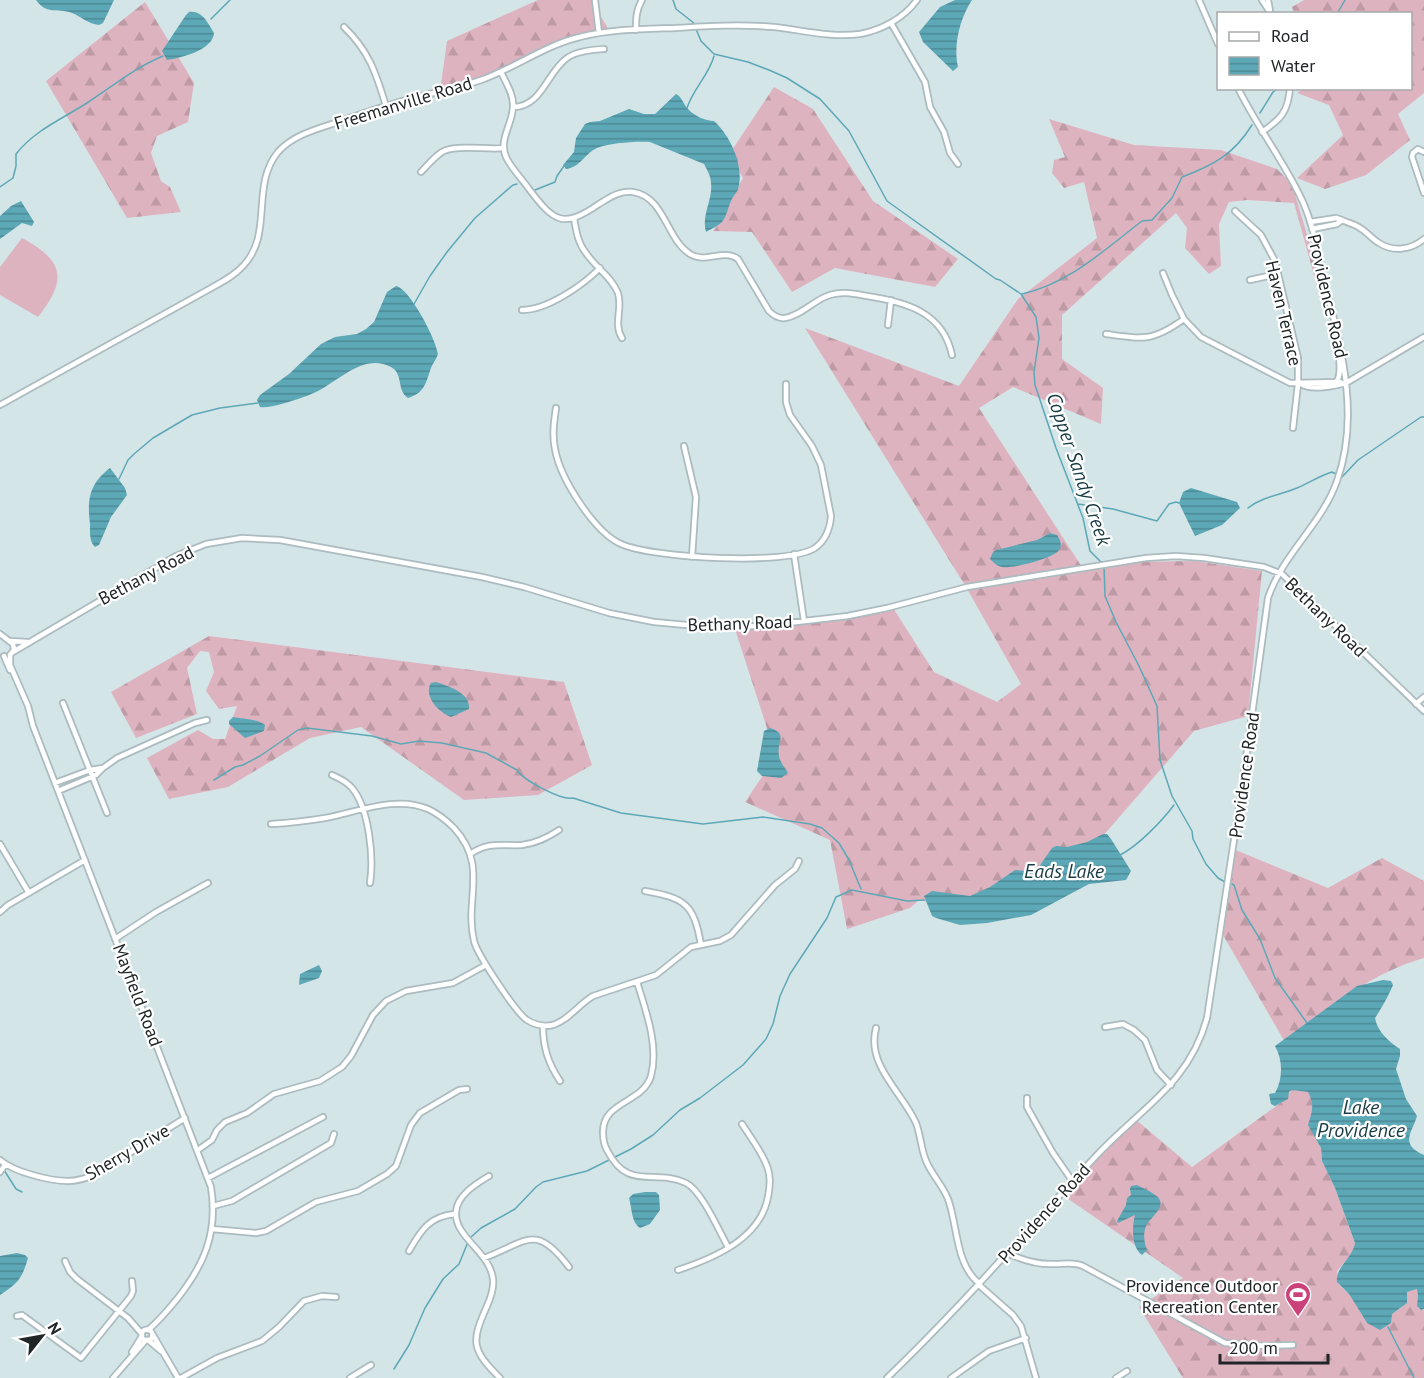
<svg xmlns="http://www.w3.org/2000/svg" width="1424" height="1378" font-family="'PT Sans',sans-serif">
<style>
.forest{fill:url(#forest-firs)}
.pitch{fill:#deb3c0}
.water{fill:url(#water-rules)}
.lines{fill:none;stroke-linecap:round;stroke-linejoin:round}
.stream{stroke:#5da8b7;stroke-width:1.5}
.minor-casing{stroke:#abbbbf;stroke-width:8}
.minor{stroke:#fff;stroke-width:4.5}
.labels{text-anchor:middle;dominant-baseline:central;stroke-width:4.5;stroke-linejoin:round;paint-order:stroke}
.street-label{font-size:18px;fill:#202627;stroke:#fff}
.poi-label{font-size:18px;fill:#202627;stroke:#fff;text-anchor:end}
.water-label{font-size:20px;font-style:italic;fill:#183c43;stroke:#fff}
</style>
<defs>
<pattern id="forest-firs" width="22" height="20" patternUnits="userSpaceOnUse" patternTransform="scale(1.5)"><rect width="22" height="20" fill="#deb3c0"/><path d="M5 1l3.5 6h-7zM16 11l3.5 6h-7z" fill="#be9aa5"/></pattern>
<pattern id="water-rules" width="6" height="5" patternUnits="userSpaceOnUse" patternTransform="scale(1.5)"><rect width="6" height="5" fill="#5da8b7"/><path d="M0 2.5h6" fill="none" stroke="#4c8995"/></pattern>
</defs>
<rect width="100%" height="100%" fill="#d4e5e8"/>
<path class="forest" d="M538,0H591L609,30L544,48L499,76L440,91L447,41Z
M1304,0H1424V93L1398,114L1410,140L1366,175L1325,189L1297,178L1343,135L1329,105L1297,93L1305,88H1410V14L1294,13L1292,7Z
M145,2L194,83L188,122L157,136L151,153L161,181L170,187L181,212L127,218L46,81Z
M774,87L813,109L873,201L958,259L935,287L835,268L792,292L752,232L713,231L743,178L727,152L734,147Z
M1049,119L1134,145L1221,150L1277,169L1292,184L1333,323L1322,304L1294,203L1247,200L1229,202L1219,224L1221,266L1209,274L1185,248L1187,228L1176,213L1062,315V359L1103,388L1101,424L1013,387L979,408L1082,567L1122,562L1195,561L1262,571L1248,716L1194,731L1102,837L1047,858L1035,870L947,907L919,900L910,908L847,929L830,840L745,802L776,756L735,629L807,623L893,608L934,672L997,702L1021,684L966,587L805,328L959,386L1018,299L1097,238L1084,182L1064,188L1052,173L1054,160L1065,157Z
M209,636L564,682L592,765L538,795L464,800L361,727L310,738L228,787L169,799L147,758L198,730L213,739H225L237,706L219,709L206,691L214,672L209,652L200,651L187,668L197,714L136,738L111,692Z
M1233,849L1328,888L1382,858L1424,881V958C1372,973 1325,1008 1286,1044L1223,935Z
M1292,1090L1309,1092C1315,1105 1312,1112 1309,1125L1321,1148L1322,1161L1335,1188L1355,1243L1354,1251L1337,1271L1339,1285L1349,1294L1367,1323L1391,1314L1402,1307L1406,1292L1417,1289C1419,1296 1417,1302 1419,1309L1424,1310V1378H1183L1139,1307L1183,1278L1061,1194L1135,1119L1192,1167L1279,1104Z"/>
<path class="pitch" d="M22,238C64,261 68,279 38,317L0,295V267Z"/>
<path class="water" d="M36,0H114L103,23L99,25C88,24 82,17 72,13C57,7 48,16 36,0Z
M955,0H972C960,18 953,45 958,67L953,71L923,42L919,32L940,7Z
M189,12C202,10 208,23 214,33C213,50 181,58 167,60L162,51L186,15Z
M676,94C683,98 683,104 688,109C694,116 706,121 714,121C730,135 745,167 738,189C737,193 733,196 731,201C728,207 727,216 722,222C718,226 711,229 706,232C701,215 713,200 711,183C711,176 707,170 704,164L650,142C636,141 609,143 597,148C584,154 581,167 566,169L563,165L574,152L576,138L585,124L590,122L600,121L629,109L644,114H655Z
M21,201L34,222L32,226L22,223L0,239V216L11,206Z
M396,286C410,289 436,339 438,354C436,360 433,363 431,368C426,382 425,393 408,398C396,390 404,374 391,367C364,353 340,380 318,391C306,397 292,401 278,405C272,406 266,408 260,407L257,400L260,395L289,374L321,344L335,337L357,334L366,329L374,322L387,292Z
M110,468L125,488L127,495L111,517L99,545L95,547C89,541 90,532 90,524C87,500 89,484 110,468Z
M1191,488L1237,502L1240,508L1222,525L1195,536L1179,503L1183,492Z
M1050,533L1057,535C1060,539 1062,543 1060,549C1056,558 1012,569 1002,567C997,566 994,563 990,559L993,552L996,550L1037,540Z
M436,682C448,686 471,693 469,709L451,717C439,713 423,696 431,683Z
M233,717C242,719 259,719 265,725L264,731L245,738L229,724V721Z
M770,728C789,734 776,742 779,756C780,763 785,767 788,773L781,778L762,776L757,771L764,731Z
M1103,834H1107L1111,839L1131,871L1126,880L1089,884L1031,915L987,923L960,925L936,918L932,916L924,896L932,891L970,896L990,887L1015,870L1025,871L1038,868L1052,848L1056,846L1067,847L1087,842Z
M319,965L322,971L319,978L299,985L300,974Z
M1383,980L1391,981L1393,985C1389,995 1381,1009 1375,1018C1377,1031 1389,1042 1400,1049V1056L1396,1069L1406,1099L1417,1116C1412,1133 1399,1144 1424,1155V1309L1421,1310L1417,1306L1418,1296L1417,1289L1407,1292V1303L1392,1314L1391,1323L1380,1330L1367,1323L1349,1294L1337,1282C1335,1267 1353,1258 1355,1243L1335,1188L1322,1161L1321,1148L1308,1125C1312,1112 1315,1105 1308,1092L1292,1090L1289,1092L1288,1099L1275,1106L1271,1104L1269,1094L1275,1093C1283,1079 1283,1060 1275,1046L1357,986Z
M1137,1185C1143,1188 1152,1192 1158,1197C1167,1208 1150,1217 1146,1226C1143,1234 1144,1242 1147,1250L1142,1255C1131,1247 1132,1227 1135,1215L1118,1223L1117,1221L1126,1205L1127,1198L1131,1195L1130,1189L1131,1186Z
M645,1192H656L659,1195L660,1210L650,1224L640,1228C631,1222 632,1208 629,1198L633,1194Z
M17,1253L25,1255L28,1258C22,1279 18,1283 0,1295V1256Z"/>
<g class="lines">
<path class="stream" d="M673,0L676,9L695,24
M1337,14L1345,0
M211,19L230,0
M696,29L701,41L714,54L748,62L769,70L787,78L820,99L849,131L887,201L996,279L1000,280L1021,294L1036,317L1039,338L1034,372L1035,385L1056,448L1083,518L1090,551L1102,563
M687,108C693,89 709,75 714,56
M1260,113L1273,92L1279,88
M0,187L13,178L16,166V154C35,130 62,119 87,103C113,86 136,67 163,56
M535,190L555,182L557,176L564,166
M1022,294C1070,283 1104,250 1142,221L1152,220L1172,198L1182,177C1214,165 1234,154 1252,125
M414,304L430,276L447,252L475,218L513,185L517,184
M1342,477L1358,460L1421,417H1424
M119,479L128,460L134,454L153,438L192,415L220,408L258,403
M1078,504L1113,509L1157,521L1169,504L1176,502L1179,503
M1248,508C1262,497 1280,495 1297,488C1309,483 1319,476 1332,472L1336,474
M1104,567L1105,596L1116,622L1139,666L1157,706L1160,760L1172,796L1192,831L1193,839L1206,864L1218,878L1225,882
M214,780L235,767L243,765L260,756L298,730L307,728L372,736L401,744L419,741L442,743L486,753L517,770C523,780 562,801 573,798L621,813L703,824L763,817L810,824L822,828L839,843L849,860L861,889
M1120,855C1138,846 1162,821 1174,805
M1232,884L1234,885L1242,910L1260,939L1275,978L1307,1023
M4,1170L16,1189L22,1192
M470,1238L481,1228L515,1209L536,1187L543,1182L587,1171L631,1149L653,1135L680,1110L700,1098L743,1065L766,1039L773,1024L780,996L790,974L827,918L836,897L852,890L907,901L924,900
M1388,1327L1414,1378
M394,1369L409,1345L425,1308L443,1279L459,1264L468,1242"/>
<defs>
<path id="minor" d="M595,0L599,33
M1199,0L1218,44
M1262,0L1271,14
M1268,0L1270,11
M891,23L925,82L930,107L944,132L950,153L958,164
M344,27C369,51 376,73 386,106
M636,30C636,19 636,10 642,0
M501,72C506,83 514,95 513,106C513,125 497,140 507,159C513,170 522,179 529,189C554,222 563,229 599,204C609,198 620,190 633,192C665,197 666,239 690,254C705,264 724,248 738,259L769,311C773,315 778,319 785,318C801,316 815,299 830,295C843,291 855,294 867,296C906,302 943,312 952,355
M513,107C542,107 547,72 567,58C577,51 592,50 604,49
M1262,132C1281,119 1288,112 1290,88
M1424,152L1418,149L1413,153L1412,157L1424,193
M421,172C427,166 434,157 442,152C454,144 487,150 504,148
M1235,211L1261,235L1275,261L1298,358V384L1293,428
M574,218C576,231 578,243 586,253C596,268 611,276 618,293C623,308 613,324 622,338
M1342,220C1348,223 1355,224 1360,228C1367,232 1372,239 1379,243C1393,252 1411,250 1424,239
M1310,222L1336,218L1342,220L1337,224L1312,229
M1163,273L1172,295L1184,319L1201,337L1290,383L1340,382L1343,384
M1250,280L1277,274
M522,310C547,310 582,286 600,268
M888,325L891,300
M1106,334C1143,339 1152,342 1184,319
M1337,381C1343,371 1337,358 1340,346
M1301,384C1311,391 1335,386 1346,383L1424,337
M0,405L213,287C224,281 235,275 243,266C274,234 250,186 278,152C293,135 317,129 338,122C362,114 386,105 411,99C434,92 458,88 481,80C515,68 545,45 580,37C611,29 643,29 675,28C708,26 741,24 774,27C802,30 832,38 860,34C882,30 904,18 917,0
M556,408C554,422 552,435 555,449C560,478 594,532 621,544C652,558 787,566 815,548C826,540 830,529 831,516L821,465L812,446L790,415L786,402V384
M684,446L696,497L692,557
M794,554L804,621
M0,634L13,644L14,650L10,655V665L28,706L33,726L211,1187C218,1232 205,1264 177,1299C168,1310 159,1321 148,1330
M10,641L28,642
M13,652L176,556L206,544L242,538L280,540L482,577L524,587L609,613L654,622L708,627L761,626L848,616L887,608L967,587L1146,558L1176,556L1204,558L1264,567L1282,574L1424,711
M4,656L10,670
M63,703L107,813
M1416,704L1424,697
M103,768L117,758L195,723L207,720
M332,775C339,778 347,782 352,788C369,808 374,857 370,883
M55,783L90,770L103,768L96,775L58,791
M271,824C290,823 307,821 325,818C358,812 396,795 428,809C439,814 446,820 454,828C489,866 464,899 474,941C477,954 516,1013 527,1020C535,1025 544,1027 553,1025C569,1020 579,1004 593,996L656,975L691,947L720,941L731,935L775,885L795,869L799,861
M0,844L29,893
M470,854C490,841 501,846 522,845C537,843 547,838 559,830
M645,891C685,898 694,904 701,945
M0,912L8,905L85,860
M115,939L156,912L208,883
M637,982C646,1011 659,1046 651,1076C643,1103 603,1101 603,1132C603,1138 604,1145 607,1150C628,1192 654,1168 686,1183C702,1191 719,1231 728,1247
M543,1026C543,1047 548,1063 560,1081
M1105,1027L1123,1024L1134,1030L1145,1040L1157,1070L1171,1085
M876,1028C866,1065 902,1092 916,1123C921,1136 921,1151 927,1163C933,1176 943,1186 948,1199C958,1226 955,1265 980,1284
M1027,1098V1107L1053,1153L1073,1182
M198,1150L212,1140L217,1130L225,1122L247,1113L274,1094L320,1081L342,1067L351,1056L373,1015L386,1001L406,991L453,983L486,965
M0,1160C14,1172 50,1181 68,1181C78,1181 87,1178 96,1174L185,1118
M0,1172L5,1165
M489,1176C476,1184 457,1195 456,1212C454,1237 490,1252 493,1279C494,1288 491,1297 487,1306C471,1342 471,1349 500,1378
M208,1178L323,1117
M213,1206L232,1201L331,1143L334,1134
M212,1229L256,1233L266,1231L316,1202L358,1191L387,1174L396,1166L411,1125L420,1113L459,1090L467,1089
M409,1251C421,1230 430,1216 455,1214
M1007,1253C1022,1260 1038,1265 1055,1264C1065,1264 1074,1262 1083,1266L1225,1343L1266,1346L1293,1345
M484,1258C527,1242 535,1222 569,1267
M65,1261L70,1272L77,1279L128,1318L142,1334
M678,1270C714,1258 760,1239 768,1197C770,1187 771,1178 768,1169C763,1153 751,1138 742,1124
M979,1285L1013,1315L1021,1326L1036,1378
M17,1316L22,1315L81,1358L131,1296L133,1291L132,1281
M141.5 1335a5.5 5.5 0 1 1 11 0a5.5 5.5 0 1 1-11 0Z
M153,1335L178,1378
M148,1340L161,1351
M132,1352L142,1336
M113,1378L146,1340
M181,1378L217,1358L262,1341L279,1327L304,1301L322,1296L336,1297
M350,1378L371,1365
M887,1378C961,1307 1027,1230 1097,1155C1141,1108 1189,1084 1207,1018L1242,787L1268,598C1282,555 1322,524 1337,481C1361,414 1340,344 1324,279C1318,252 1313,224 1302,200C1284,161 1257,127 1238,88
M951,1378L989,1351L1026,1338
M1116,1378L1127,1371"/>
</defs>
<use href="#minor" class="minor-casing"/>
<use href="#minor" class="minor"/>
</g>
<defs>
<symbol id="stadium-pin" viewBox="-11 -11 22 30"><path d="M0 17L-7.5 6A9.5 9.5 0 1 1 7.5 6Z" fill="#cb427a" stroke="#fff"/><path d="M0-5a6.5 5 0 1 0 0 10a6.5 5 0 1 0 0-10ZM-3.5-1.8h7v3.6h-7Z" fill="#fff"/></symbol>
</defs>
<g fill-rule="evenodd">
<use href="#stadium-pin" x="1283" y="1280" width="30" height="40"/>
</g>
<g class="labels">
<g class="street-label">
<text transform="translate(403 103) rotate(-17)">Freemanville Road</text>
<text transform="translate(1328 296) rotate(77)">Providence Road</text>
<text transform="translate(1284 313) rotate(77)">Haven Terrace</text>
<text transform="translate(146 575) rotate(-28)">Bethany Road</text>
<text transform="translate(1326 617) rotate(44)">Bethany Road</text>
<text transform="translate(740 623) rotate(-2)">Bethany Road</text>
<text transform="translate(1244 775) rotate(-82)">Providence Road</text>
<text transform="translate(138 995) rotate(69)">Mayfield Road</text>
<text transform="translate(127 1152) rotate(-30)">Sherry Drive</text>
<text transform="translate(1044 1213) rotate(-48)">Providence Road</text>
</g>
<g class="poi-label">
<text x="1278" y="1285">Providence Outdoor<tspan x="1278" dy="21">Recreation Center</tspan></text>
</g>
<g class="water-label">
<text transform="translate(1079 469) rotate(71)">Copper Sandy Creek</text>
<text x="1064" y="871">Eads Lake</text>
<text x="1361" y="1107">Lake<tspan x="1361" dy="23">Providence</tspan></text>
</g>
</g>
<rect x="1217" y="12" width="195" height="78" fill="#ffffff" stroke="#a6a8a9" stroke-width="1.5"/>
<rect x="1229" y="32" width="30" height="9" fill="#ffffff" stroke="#a6a8a9" stroke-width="1.5"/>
<text x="1271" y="42" font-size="18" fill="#202627">Road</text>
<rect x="1229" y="57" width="30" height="18" fill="url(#water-rules)" stroke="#a6a8a9" stroke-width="1.5"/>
<text x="1271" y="72" font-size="18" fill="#202627">Water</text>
<g transform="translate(42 1336) rotate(59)" stroke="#ffffff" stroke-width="4.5" paint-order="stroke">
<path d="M0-4.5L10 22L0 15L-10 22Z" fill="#202627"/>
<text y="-9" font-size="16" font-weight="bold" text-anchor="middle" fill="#202627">N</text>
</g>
<path d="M1220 1354v9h108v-9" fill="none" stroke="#202627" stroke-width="3"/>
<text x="1229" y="1354" font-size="18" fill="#202627" stroke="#ffffff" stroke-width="4.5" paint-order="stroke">200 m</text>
</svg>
